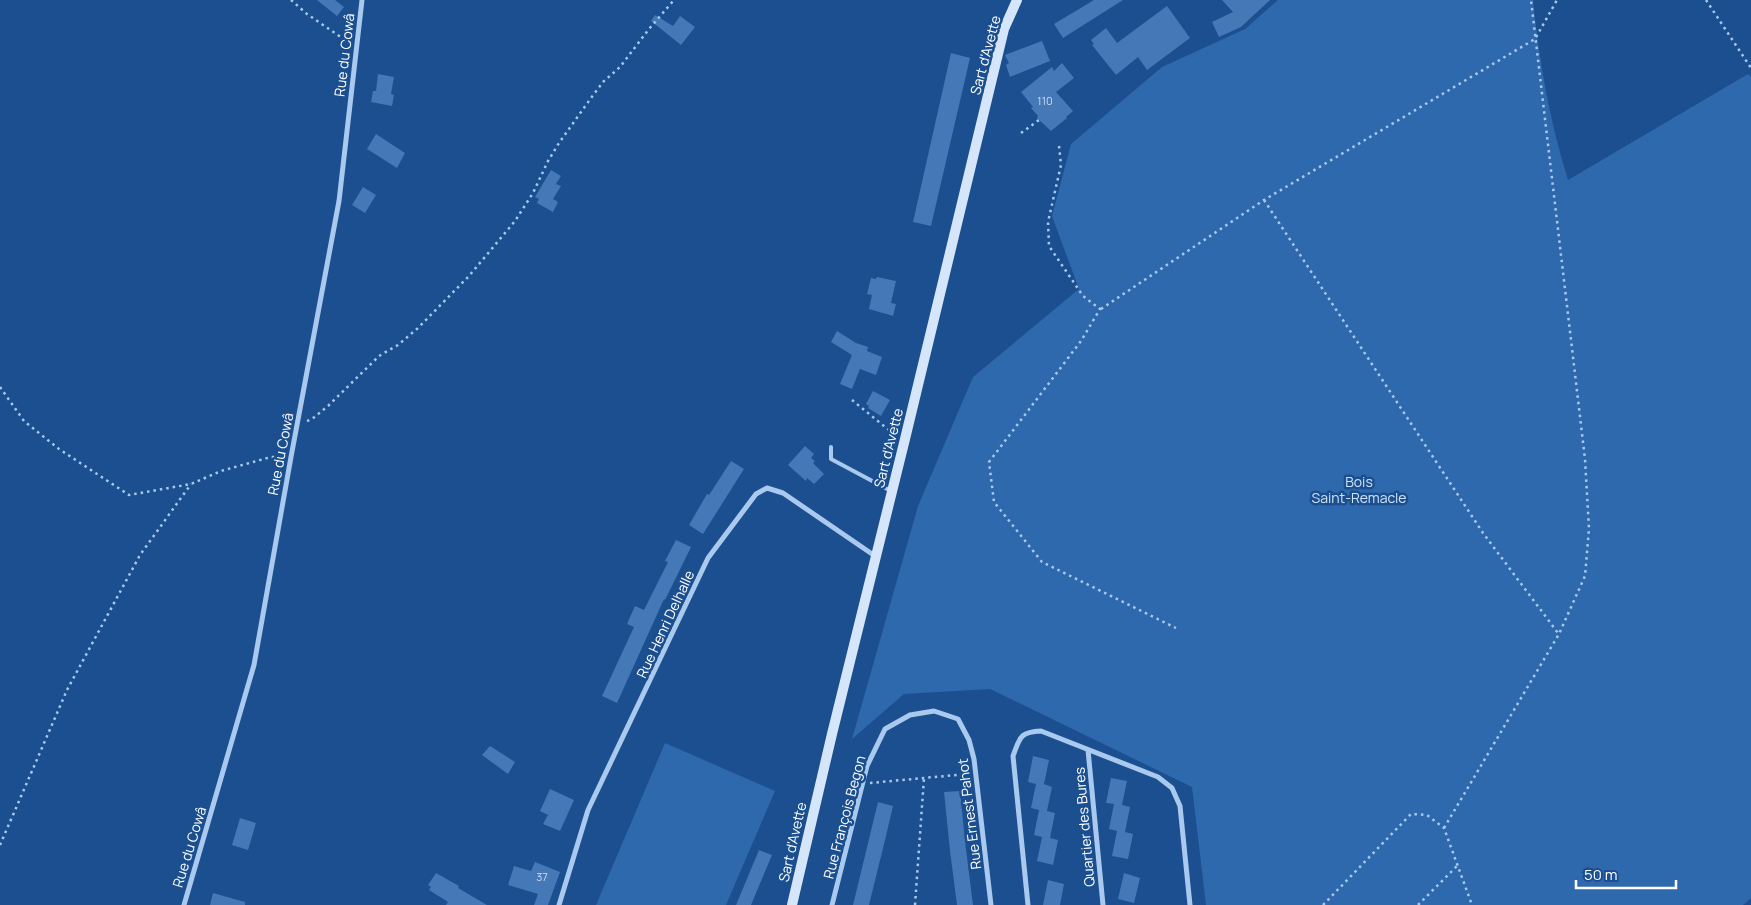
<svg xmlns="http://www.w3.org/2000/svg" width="1751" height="905" font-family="Manrope,sans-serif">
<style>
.green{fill:#2e69ad}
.building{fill:#4478b7}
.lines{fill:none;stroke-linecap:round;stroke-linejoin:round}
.path{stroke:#a9c9ee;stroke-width:2.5;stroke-dasharray:2.5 4;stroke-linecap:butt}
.lane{stroke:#a9c9ee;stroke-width:4}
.street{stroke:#a9c9ee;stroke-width:5}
.secondary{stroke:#d6e6fa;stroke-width:10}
.labels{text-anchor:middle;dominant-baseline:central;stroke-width:5;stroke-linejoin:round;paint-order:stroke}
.number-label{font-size:11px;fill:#d0dded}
.street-label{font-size:14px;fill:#fff;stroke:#1b4f8f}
.park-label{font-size:14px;fill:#cfe3fa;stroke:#1b4f8f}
</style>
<rect width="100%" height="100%" fill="#1b4f8f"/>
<path class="green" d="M1278,0H1533C1539,61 1550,122 1568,180L1748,74L1751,77V898L1743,905H1206L1192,787L990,689L904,694L852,739L918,506L973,377L1079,289L1052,216L1071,144L1162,67L1245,29Z
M665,743L775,791L726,905H596Z"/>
<path class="building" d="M317,0H335L344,7L337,16Z
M1094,0H1123L1063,38L1054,24Z
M1222,0H1270L1241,27L1219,37L1212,22L1233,12Z
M1167,6L1190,38L1147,70L1138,57L1116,75L1092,45L1094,44L1091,40L1106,28L1117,43Z
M655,15L673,26L680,16L695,27L681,45L651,21Z
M1042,41L1050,61L1010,77L1006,65L1009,63L1005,55Z
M951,53L970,58L931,226L913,222Z
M1062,63L1074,78L1056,92L1073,111L1066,117L1067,118L1051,131L1037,118L1038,116L1031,108L1033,107L1021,92L1052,67L1054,71Z
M378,74L394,77L391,94L394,95L392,106L371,102L373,91H376Z
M376,134L405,153L397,168L367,149Z
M551,170L561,176L556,184L561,186L553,199L558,202L553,212L537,203L539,199L535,197Z
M363,187L376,195L365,213L352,205Z
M877,277L896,281L891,303L896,304L893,316L869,309L872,295L867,294L871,278L876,279Z
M837,331L856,343L868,347L867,351L882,357L876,375L860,369L852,389L840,384L852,355L831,342Z
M873,391L890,400L881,416L868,408L869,406L866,404Z
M805,446L814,454L811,458L815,461L813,463L824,474L814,484L807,478L806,481L788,465Z
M731,461L744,469L703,534L689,525L707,494L709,495Z
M676,540L691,547L665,600L664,599L617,703L602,696L634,627L627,624L635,606L644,610L668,562L665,561Z
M490,746L515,762L508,774L482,755Z
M1033,756L1049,760L1044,784L1052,787L1047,811L1055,813L1050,838L1058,840L1053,865L1037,861L1042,837L1034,835L1039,810L1031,808L1036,784L1028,782Z
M1111,778L1127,781L1122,805L1130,807L1125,832L1133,834L1128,859L1112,856L1117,831L1109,829L1114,804L1106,803Z
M550,789L574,800L560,831L543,824L548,815L540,811Z
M960,791L965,841L973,905H957L950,851L944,792Z
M878,802L893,806L886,836L869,905H853Z
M240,818L256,823L248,850L232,845Z
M759,850L772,855L751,905H736Z
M535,862L560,872L548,905H534L538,894L508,885L514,866L531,871Z
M436,873L459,886L458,888L487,905H446L448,902L429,890L431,887L428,885Z
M1124,873L1140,878L1134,903L1118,899Z
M1048,880L1064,884L1060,905H1043Z
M213,893L245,902V905H210Z"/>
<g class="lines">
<path class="path" d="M291,0L307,14L348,42
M1706,0L1751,68
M1021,133L1039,120
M1059,146L1061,165L1048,222L1049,246L1083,296L1100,309L1081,341L989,462L994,502L1042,562L1176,628
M1264,200L1483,533L1558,633
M1101,309L1264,200L1535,39L1557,0
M0,387L24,421L59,449L129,495L191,484L221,471L271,457H282
M852,400L895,435
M307,421L312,419L328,406L379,356L398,345L418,328L469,276L515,221L533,193L548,161L559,143L591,98L603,82L620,67L649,29L674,0
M870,783L967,774
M1444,828L1559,634L1585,576L1589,529L1585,459L1531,0
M0,845L67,690L140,555L191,484
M915,905L924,778
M1323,905L1411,814L1427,815L1444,828L1472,905
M1418,905L1457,866"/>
<path class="lane" d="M831,447V459L891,491"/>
<path class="street" d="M1088,750L1103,905
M184,905L254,665L291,457L339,201L362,0
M559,905L588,810L708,558L756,494L767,488L783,493L875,556
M832,905L867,766L885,729L910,715L934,711L958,719L969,740L974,759L991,905
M1028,905L1013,756C1020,738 1019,732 1041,731L1158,777L1172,788L1180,806L1190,905"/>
<path class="secondary" d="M792,905L832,734L905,439L1004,29L1017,0"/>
</g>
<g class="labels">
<g class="number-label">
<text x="1045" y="100">110</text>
<text x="542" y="876">37</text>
</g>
<g class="street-label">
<text transform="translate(344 55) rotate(-83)">Rue du Cowâ</text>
<text transform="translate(985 55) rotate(-75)">Sart d'Avette</text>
<text transform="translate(888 448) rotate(-76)">Sart d'Avette</text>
<text transform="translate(280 454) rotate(-79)">Rue du Cowâ</text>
<text transform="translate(665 624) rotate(-65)">Rue Henri Delhalle</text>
<text transform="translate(969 814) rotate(-97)">Rue Ernest Pahot</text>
<text transform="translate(844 817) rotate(-75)">Rue François Begon</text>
<text transform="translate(1084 827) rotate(-95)">Quartier des Bures</text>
<text transform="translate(792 842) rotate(-77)">Sart d'Avette</text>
<text transform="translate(189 847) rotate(-73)">Rue du Cowâ</text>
</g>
<g class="park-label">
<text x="1359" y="481">Bois<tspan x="1359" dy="16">Saint-Remacle</tspan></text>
</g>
</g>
<path d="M1576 880v8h100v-8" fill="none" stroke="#ffffff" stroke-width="2.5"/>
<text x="1584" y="880" font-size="15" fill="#ffffff" stroke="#1b4f8f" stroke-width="4" paint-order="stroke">50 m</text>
</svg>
